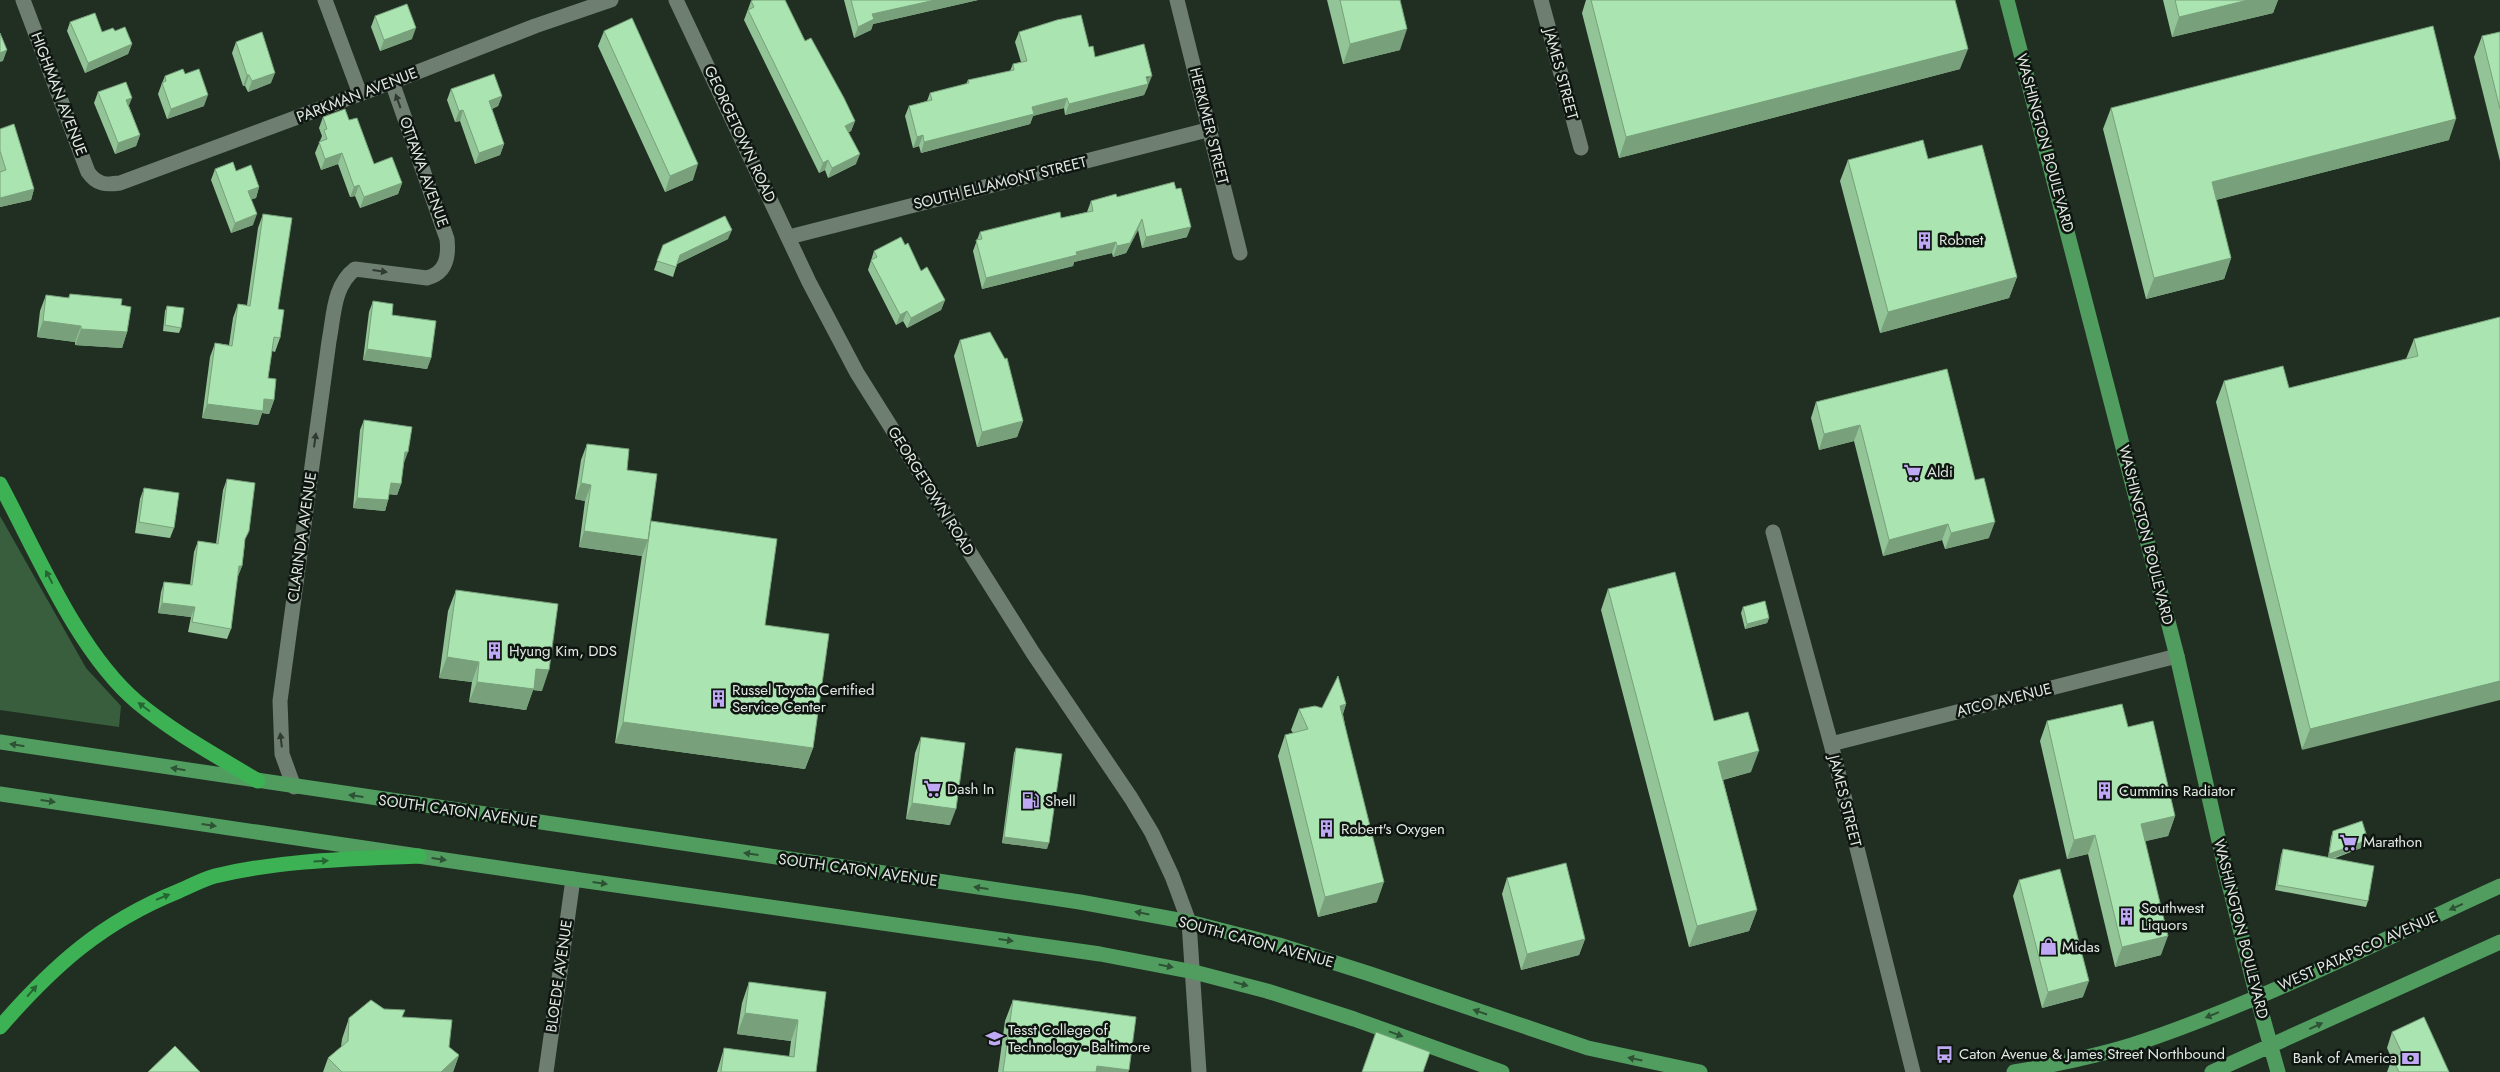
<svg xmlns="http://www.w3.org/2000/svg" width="2500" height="1072" font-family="Jost,sans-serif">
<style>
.green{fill:#395e3d}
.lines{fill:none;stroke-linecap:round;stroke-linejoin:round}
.minor{stroke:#6e7e70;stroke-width:15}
.major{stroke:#519d60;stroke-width:15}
.highway{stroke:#3db255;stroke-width:15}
.wall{fill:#92c497}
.shaded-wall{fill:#77a07b}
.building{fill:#aae4b0;stroke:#77a07b}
.oneway{fill:#303a32}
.oneway2{fill:#266432}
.oneway3{fill:#2d5234}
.labels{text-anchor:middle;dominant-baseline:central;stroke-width:5;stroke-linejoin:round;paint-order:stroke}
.street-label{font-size:15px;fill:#e0e9e1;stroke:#0f1510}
.poi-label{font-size:15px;fill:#e0e9e1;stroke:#0f1510;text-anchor:start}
</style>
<rect width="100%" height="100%" fill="#212f23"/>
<path class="green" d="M0,516L86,668L121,706L119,727L0,710Z"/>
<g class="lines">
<path class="minor" d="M23,0L88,172C97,185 106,185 120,183L392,82L535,26L611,0
M325,0L360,94
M676,0L809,282L857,373L1033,653L1131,798L1152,833L1172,876L1189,922L1199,1072
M1177,0L1240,253
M1541,0L1581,148
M789,237L1211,129
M1773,532L1831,744L1913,1072
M1831,744L2177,656
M294,787L282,754L280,701L329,341C334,316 333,286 355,269L427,278C446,273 449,257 447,239L392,82
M546,1072L573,879"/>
<path class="major" d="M2007,0L2177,656L2226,872L2257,997L2278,1072
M0,742L1080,902L1189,922L1279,945L1370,974L1588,1048L1700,1072
M0,794L573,879L1100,954L1194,972L1267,991L1354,1019L1502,1072
M2014,1072C2053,1065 2093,1057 2132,1045C2259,1003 2379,941 2500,886
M2212,1072L2500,942"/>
<path class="highway" d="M0,484C37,553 78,652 137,702C174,733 217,756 258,781
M0,1027C54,965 102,922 179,891C191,886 203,879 215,876C281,860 351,859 419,856"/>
</g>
<path class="wall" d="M844,0H978L873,24L871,30L854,38Z
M1327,0H1400V50L1343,64Z
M1586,0H1955L1960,69L1619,158L1582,13Z
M2163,0H2278L2273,13L2172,37Z
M751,1L805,41L855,121L851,131L849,132L856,164L828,178L825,170L819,173L744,20Z
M375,16L412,39L380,51L371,27Z
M70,22L102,32L115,31L132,44L128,54L85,73L67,31Z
M604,31L693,180L665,192L598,46Z
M1019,32L1089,47L1095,57L1148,86L1144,95L1065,115L1064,108L1047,112L1033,116L1030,124L921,153L919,146L913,148L905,116L909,106L927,101L930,93L966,84L968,80L1010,71L1013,64L1021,62L1015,42Z
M2500,32V161L2474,57L2482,36Z
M236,42L271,83L248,92L245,86H243L232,53Z
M185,74L204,106L167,119L158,94L162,83L165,76Z
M451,89L502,96L498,106L492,109L504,144L500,155L475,164L460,121L455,122L447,100Z
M98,92L129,106L140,135L136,146L115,154L94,103Z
M2111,108L2449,140L2216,200L2231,258L2224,279L2146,299L2103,129Z
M323,117L349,120L374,164L402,183L398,194L360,208L355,196L350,197L338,164L321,170L315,153L322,136L319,128Z
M0,129L34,189L31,200L0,207Z
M1928,159L2017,277L2009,298L1880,333L1840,181L1848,160Z
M215,169L236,171L259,187L256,198L251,199L253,225L231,233L211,180Z
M1117,197L1187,237L1142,248L1138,230L1126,253L1113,257L1112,253L1074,262L1073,266L982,289L973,251L980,232L1061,218L1087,212L1091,201Z
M263,214L278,309L280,338L275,352L272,351L268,378L274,400L269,414L262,413L258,425L202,418L210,357L215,343L229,345L233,318L238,304L247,305L258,228Z
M728,239L677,264L673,277L654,270L663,245Z
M874,251L921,271L945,300L941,310L907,328L903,321L896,325L868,270Z
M70,294L121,305L127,332L122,348L75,345V342L37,337L40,311L46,295L68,298Z
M373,301L392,315L431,358L427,369L363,360L369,312Z
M167,306L181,328L179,333L163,331L165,311Z
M2500,317L2302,750L2216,402L2224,381L2289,388L2406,359L2414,339Z
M960,340L1023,421L1017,437L977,447L954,356Z
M1947,369L1989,538L1945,549L1942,540L1883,556L1854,441L1819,450L1811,418L1816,402Z
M364,420L404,463V462L401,484L397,495L389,494L388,500L385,511L353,508L360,430Z
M587,444L627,470L649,527L651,521L765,625L813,748L805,769L615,743L642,555V556L579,547L585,501L575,499L581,460Z
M227,479L245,543L242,566L238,576H237L231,629L227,639L188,632L191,617L158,613L161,592L164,582L190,585L194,552L198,541L216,544L223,490Z
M144,488L174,528L170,538L135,533L140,499Z
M1608,589L1714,721L1751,772L1723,780L1757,910L1749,931L1689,947L1601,610Z
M456,590L542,691L533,690L526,710L469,702L472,682L439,678L448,611Z
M1743,607L1769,618L1767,623L1745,629L1741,613Z
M1346,704L1343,714L1377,902L1318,917L1278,756L1285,735L1293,733L1291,730L1299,709L1322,708Z
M2047,721L2175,816L2168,836L2145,841L2161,955L2115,967L2088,854L2067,859L2040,741Z
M921,737L950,825L906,819L915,753Z
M1016,748L1047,849L1002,843L1014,753Z
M2333,831L2368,840L2366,846L2333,859L2368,901L2366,907L2275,890L2281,855L2283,849L2328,858L2331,837Z
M1507,878L1585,939L1579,955L1521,970L1502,894Z
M2019,880L2083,997L2042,1008L2013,896Z
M749,982L826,992L816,1072H717L724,1048L789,1057L791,1041L737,1034L742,1003Z
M1013,1000L1129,1070L1128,1072H998L1005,1021Z
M384,1009L402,1017L449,1047L459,1055L453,1072H323L328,1058L341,1047L342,1039L349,1018Z
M2392,1032L2449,1072H2387L2392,1059L2387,1048Z"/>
<path class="shaded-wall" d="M935,0H978L873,24L871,30L854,38L858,27L872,14Z
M2248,0H2278L2273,13L2172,37L2179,17Z
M416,28L412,39L380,51L384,40Z
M1407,29L1400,50L1343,64L1350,44Z
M132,44L128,54L85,73L88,63Z
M1968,49L1960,69L1619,158L1626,137Z
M7,50L3,61L0,62V53Z
M275,73L271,83L248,92L252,81Z
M247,75H249L245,86H243Z
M1152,76L1144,95L1065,115L1069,104Z
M208,95L204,106L167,119L171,109Z
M502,96L498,106L485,111L489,101Z
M132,98L128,108L126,100Z
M1067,98L1064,108L1033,116L1030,124L921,153L924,142L1032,107Z
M463,110L460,121L455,122L459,111Z
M2456,119L2449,140L2204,203L2212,182Z
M855,121L851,131L842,136L845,126Z
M140,135L136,146L115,154L118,143Z
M923,135L919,146L913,148L917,137Z
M504,144L500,155L475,164L479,153Z
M342,153L338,164L321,170L325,159Z
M860,154L856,164L828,178L832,168Z
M828,160L825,170L819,173L823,163Z
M698,164L693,180L665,192L670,176Z
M402,183L398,194L360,208L364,197Z
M359,185L355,196L350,197L354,187Z
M259,187L256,198L244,202L248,191Z
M34,189L31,200L0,207V198Z
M257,214L253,225L231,233L235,223Z
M1142,219L1138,230L1126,253L1113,257L1117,246Z
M1191,227L1187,237L1142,248L1146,237Z
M732,230L728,239L677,264L680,255Z
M1116,242L1112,253L1074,262L1073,266L982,289L986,278L1076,252Z
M2231,258L2224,279L2146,299L2154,278Z
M2017,277L2009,298L1880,333L1888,312Z
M945,300L941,310L907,328L911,318Z
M907,311L903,321L896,325L900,315Z
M43,321L81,326L75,342L37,337Z
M81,329L127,332L122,348L75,345Z
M367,349L431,358L427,369L363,360Z
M264,399L274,400L269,414L262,413L258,425L202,418L207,404Z
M1023,421L1017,437L977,447L982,432Z
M1860,425L1854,441L1819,450L1824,434Z
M405,452H408L404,463L401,462Z
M391,483L401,484L397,495L387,494Z
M581,483L591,485L585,501L575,499Z
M357,498L388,500L385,511L353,508Z
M1995,522L1989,538L1945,549L1951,533Z
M1948,524L1942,540L1883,556L1889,540Z
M584,531L648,540L642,556L579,547Z
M239,566H242L238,576H235Z
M162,603L195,607L191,617L158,613Z
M1769,618L1767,623L1745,629L1747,624Z
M447,657L479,662L472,682L439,678Z
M536,669L549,670L542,691L533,690L526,710L469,702L477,682Z
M2500,681V700L2302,750L2310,729Z
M1346,704L1339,725L1340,706Z
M623,722L813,748L805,769L615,743Z
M1759,751L1751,772L1711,783L1718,762Z
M912,803L956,809L950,825L906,819Z
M2175,816L2168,836L2134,844L2141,824Z
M2095,835L2088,854L2067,859L2074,840Z
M1004,837L1049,843L1047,849L1002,843Z
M2368,840L2366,846L2327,860L2329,854Z
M1384,882L1377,902L1318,917L1325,897Z
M1757,910L1749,931L1689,947L1697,926Z
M2168,936L2161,955L2115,967L2122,947Z
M1585,939L1579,955L1521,970L1527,954Z
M2089,981L2083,997L2042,1008L2048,992Z
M745,1013L798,1020L791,1041L737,1034Z
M459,1055L453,1072H441Z
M1097,1066L1129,1070L1128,1072H1095Z"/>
<path class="building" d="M753,0H785L805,41L811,38L844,98L855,121L845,126L860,154L832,168L828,160L823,163L748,10L754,7L751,1Z
M851,0H935L872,14L874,19L858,27Z
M1340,0H1400L1407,29L1350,44Z
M1591,0H1955L1968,49L1626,137Z
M2175,0H2248L2179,17Z
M407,4L416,28L384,40L375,16Z
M95,13L102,32L113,28L115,31L125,27L132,44L88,63L70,22Z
M1081,15L1089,47L1093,46L1095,57L1144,44L1152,76L1146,77L1148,84L1069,104L1067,98L1051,102L1032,107L1034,114L924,142L923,135L917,137L909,106L932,100L930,93L969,83L968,80L1014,70L1013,64L1027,61L1019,32L1057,20Z
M632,18L698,164L670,176L604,31Z
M2433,26L2456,119L2212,182L2231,258L2154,278L2111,108Z
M262,32L275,73L252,81L249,75H247L236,42Z
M2500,32V109L2482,36Z
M0,33L7,50L0,53Z
M183,69L185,74L199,69L208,95L171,109L162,83L166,81L165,76Z
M494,74L502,96L489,101L504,144L479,153L463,110L459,111L451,89Z
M126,82L132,98L126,100L140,135L118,143L98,92Z
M345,109L349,120L357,118L374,164L392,157L402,183L364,197L359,185L354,187L342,153L325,159L319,142L327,139L324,130L327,129L323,117Z
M14,124L34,189L0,198V172L6,170L0,151V129Z
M1923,140L1928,159L1982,145L2017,277L1888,312L1848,160Z
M233,162L236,171L251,165L259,187L248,191L257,214L235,223L215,169Z
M1174,182L1176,189L1181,188L1191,227L1146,237L1142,219L1130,243L1117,246L1116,242L1076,252L1077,255L986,278L976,240L982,239L980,232L1060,212L1061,218L1093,211L1091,201L1116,194L1117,197Z
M263,214L292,218L278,309L284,310L280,338L274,337L268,378L276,379L274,400L264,399L263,411L207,404L215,343L232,346L238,304L250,306Z
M725,216L732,230L680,255L676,267L657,261L663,245Z
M901,237L905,245L908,243L921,271L927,267L945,300L911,318L907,311L900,315L871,260L877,257L874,251Z
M70,294L122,299L121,305L131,307L127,332L81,329V326L43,321L46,295L69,298Z
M373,301L393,304L392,315L436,321L431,358L367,349Z
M167,306L184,308L181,328L165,325Z
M2500,317V681L2310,729L2224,381L2283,366L2289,388L2418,356L2414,339Z
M990,332L1005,359L1007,358L1023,421L982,432L960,340Z
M1947,369L1975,480L1984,478L1995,522L1951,533L1948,524L1889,540L1860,425L1824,434L1816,402Z
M364,420L412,427L408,452H405L401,484L391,483L388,500L357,498Z
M587,444L629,449L627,470L657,474L648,540L584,531L591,485L581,483Z
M227,479L255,483L249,531L245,539L242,566H239L231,629L192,622L195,607L162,603L164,582L192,585L198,541L218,544Z
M144,488L179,493L174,528L139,522Z
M651,521L777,539L765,625L829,634L813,748L623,722Z
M1675,572L1714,721L1748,712L1759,751L1718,762L1757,910L1697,926L1608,589Z
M456,590L558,604L549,670L536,669L534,689L477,682L479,662L447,657Z
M1765,601L1769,618L1747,624L1743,607Z
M1338,676L1346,704L1340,706L1384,882L1325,897L1285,735L1308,729L1299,709L1315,706L1322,708Z
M2122,704L2128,727L2153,721L2175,816L2141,824L2168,936L2122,947L2095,835L2074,840L2047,721Z
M921,737L965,743L956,809L912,803Z
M1016,748L1062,754L1049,843L1004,837Z
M2362,821L2368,840L2329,854L2333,831Z
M2283,849L2374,866L2368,901L2277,885Z
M1566,863L1585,939L1527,954L1507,878Z
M2060,869L2089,981L2048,992L2019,880Z
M749,982L826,992L816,1072H721L724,1048L794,1057L798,1020L745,1013Z
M371,1000L384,1009L405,1010L402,1017L452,1020L449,1047L459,1055L441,1072H342L328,1058L348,1041L349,1018Z
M1013,1000L1136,1017L1129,1070L1097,1066L1096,1072H1003Z
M2424,1017L2449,1072H2399L2392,1058L2402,1053L2392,1032Z
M1376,1032L1430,1052L1423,1072H1362Z
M175,1046L200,1072H148Z"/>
<defs><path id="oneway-solid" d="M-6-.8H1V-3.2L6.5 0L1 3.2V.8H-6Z" transform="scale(1.25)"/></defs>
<g class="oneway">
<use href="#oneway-solid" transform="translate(398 101) rotate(-110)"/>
<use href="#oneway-solid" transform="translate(380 271) rotate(8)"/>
<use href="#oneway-solid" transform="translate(315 440) rotate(-82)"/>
<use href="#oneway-solid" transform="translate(281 740) rotate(-97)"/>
</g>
<g class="oneway2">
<use href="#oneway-solid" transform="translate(49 577) rotate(-118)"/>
<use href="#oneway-solid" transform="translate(144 707) rotate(-143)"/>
<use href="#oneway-solid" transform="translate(321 861) rotate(-4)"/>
<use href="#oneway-solid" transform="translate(163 897) rotate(-22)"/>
<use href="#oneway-solid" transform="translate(32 991) rotate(-49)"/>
</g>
<g class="oneway3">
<use href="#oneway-solid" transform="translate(17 745) rotate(-171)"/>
<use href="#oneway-solid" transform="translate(178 769) rotate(-171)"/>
<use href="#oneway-solid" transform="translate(356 796) rotate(-172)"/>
<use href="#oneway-solid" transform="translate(48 801) rotate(8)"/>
<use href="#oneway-solid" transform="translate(209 825) rotate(8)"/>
<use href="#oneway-solid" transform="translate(751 854) rotate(-172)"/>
<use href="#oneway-solid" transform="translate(439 859) rotate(8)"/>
<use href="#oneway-solid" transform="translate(600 883) rotate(8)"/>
<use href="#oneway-solid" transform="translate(981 888) rotate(-172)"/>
<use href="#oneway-solid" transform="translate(2456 907) rotate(156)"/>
<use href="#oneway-solid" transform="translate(1142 913) rotate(-169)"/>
<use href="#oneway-solid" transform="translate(1006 940) rotate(8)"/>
<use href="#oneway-solid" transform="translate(1166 966) rotate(11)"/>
<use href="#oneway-solid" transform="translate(1241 984) rotate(15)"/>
<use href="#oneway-solid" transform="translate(1480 1012) rotate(-161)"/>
<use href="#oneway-solid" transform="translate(2212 1015) rotate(158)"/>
<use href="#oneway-solid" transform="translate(2316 1026) rotate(-25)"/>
<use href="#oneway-solid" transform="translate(1396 1034) rotate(20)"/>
<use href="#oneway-solid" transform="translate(1635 1059) rotate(-168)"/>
</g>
<defs>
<symbol id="building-bare" viewBox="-9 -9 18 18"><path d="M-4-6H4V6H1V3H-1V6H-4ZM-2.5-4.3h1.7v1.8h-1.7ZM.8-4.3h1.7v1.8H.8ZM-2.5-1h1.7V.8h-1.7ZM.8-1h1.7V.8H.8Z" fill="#bfa9f4" stroke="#0f1510" stroke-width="2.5" paint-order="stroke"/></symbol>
<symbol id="supermarket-bare" viewBox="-9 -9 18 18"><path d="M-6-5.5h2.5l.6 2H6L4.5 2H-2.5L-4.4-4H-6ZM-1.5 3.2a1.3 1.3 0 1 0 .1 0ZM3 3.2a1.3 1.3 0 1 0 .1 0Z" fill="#bfa9f4" stroke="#0f1510" stroke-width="2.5" paint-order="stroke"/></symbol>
<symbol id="fuel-bare" viewBox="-9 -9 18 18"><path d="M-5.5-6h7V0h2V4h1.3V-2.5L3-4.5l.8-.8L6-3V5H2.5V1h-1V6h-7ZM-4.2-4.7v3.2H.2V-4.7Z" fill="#bfa9f4" stroke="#0f1510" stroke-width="2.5" paint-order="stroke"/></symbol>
<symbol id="shop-bare" viewBox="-9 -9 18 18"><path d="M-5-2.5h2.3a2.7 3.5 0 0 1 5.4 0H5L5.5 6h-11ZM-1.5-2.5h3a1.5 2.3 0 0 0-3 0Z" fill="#bfa9f4" stroke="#0f1510" stroke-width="2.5" paint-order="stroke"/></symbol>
<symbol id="university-bare" viewBox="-9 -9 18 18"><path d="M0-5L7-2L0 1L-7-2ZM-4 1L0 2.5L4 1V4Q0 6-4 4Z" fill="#bfa9f4" stroke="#0f1510" stroke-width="2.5" paint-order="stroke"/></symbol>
<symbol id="bus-bare" viewBox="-9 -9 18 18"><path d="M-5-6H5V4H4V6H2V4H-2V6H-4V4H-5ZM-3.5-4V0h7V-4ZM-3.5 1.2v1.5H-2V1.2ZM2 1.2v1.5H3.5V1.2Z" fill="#bfa9f4" stroke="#0f1510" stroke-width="2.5" paint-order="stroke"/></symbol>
<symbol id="bank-bare" viewBox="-9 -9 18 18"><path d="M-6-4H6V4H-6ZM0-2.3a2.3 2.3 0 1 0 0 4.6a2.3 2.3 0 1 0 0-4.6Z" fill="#bfa9f4" stroke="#0f1510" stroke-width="2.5" paint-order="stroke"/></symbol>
</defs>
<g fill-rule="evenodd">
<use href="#building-bare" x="1912" y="228" width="25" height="25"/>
<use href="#supermarket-bare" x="1900" y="460" width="25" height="25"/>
<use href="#building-bare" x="482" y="638" width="25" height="25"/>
<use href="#building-bare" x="706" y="686" width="25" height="25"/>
<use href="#supermarket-bare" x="920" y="776" width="25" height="25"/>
<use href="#building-bare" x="2092" y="778" width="25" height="25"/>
<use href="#fuel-bare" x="1018" y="788" width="25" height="25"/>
<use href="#building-bare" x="1314" y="816" width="25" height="25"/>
<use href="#supermarket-bare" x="2336" y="830" width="25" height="25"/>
<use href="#building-bare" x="2114" y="904" width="25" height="25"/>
<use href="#shop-bare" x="2036" y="934" width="25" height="25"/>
<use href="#university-bare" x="982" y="1026" width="25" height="25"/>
<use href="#bus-bare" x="1932" y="1042" width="25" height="25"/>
<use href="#bank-bare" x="2398" y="1046" width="25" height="25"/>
</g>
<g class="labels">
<g class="street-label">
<text transform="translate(1561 74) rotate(75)">JAMES STREET</text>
<text transform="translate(59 94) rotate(69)">HIGHMAN AVENUE</text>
<text transform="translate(357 95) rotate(-21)">PARKMAN AVENUE</text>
<text transform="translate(1209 126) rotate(76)">HERKIMER STREET</text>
<text transform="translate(740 134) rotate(65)">GEORGETOWN ROAD</text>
<text transform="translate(2045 143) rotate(75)">WASHINGTON BOULEVARD</text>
<text transform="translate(424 172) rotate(70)">OTTAWA AVENUE</text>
<text transform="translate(1000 183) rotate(-14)">SOUTH ELLAMONT STREET</text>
<text transform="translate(931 491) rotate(58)">GEORGETOWN ROAD</text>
<text transform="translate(2146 535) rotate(76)">WASHINGTON BOULEVARD</text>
<text transform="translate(302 537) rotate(-82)">CLARINDA AVENUE</text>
<text transform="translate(2004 700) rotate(-14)">ATCO AVENUE</text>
<text transform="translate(1845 801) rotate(76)">JAMES STREET</text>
<text transform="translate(458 811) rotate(8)">SOUTH CATON AVENUE</text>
<text transform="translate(858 870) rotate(8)">SOUTH CATON AVENUE</text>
<text transform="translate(2241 929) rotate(76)">WASHINGTON BOULEVARD</text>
<text transform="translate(1256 942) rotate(15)">SOUTH CATON AVENUE</text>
<text transform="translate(2358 951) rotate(-24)">WEST PATAPSCO AVENUE</text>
<text transform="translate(559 976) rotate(-82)">BLOEDE AVENUE</text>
</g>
<g class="poi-label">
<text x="1939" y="240">Robnet</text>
<text x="1927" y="472">Aldi</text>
<text x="509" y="651">Hyung Kim, DDS</text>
<text x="732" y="690">Russel Toyota Certified<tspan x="732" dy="17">Service Center</tspan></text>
<text x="947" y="789">Dash In</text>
<text x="2119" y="791">Cummins Radiator</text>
<text x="1045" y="801">Shell</text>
<text x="1341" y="829">Robert's Oxygen</text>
<text x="2363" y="842">Marathon</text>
<text x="2141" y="908">Southwest<tspan x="2141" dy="17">Liquors</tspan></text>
<text x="2062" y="947">Midas</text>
<text x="1008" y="1030">Tesst College of<tspan x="1008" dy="17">Technology - Baltimore</tspan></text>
<text x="1959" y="1054">Caton Avenue &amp; James Street Northbound</text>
<text x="2397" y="1058" text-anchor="end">Bank of America</text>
</g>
</g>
</svg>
